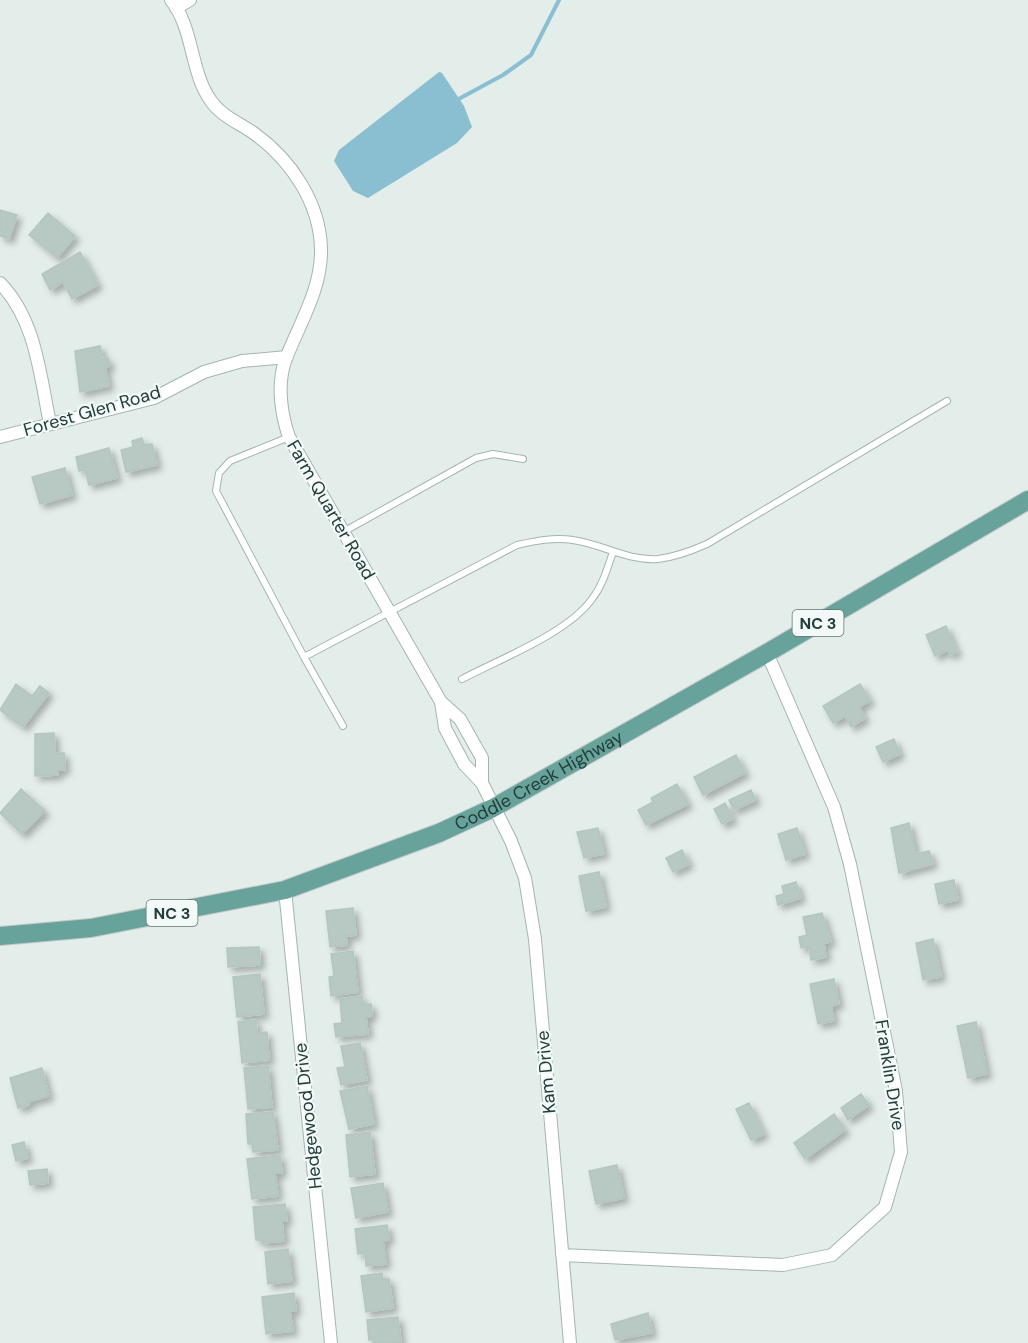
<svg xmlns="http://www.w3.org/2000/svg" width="1028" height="1343" font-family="'DM Sans',sans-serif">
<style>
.water{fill:#8abfd2}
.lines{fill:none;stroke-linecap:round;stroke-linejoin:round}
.stream{stroke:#8abfd2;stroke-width:4}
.building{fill:#b8c8c3;stroke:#b5c6c1;stroke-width:1.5;filter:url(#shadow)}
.service-casing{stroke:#a5b5b1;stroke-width:8}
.minor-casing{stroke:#a5b5b1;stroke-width:14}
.primary-casing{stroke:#c1c9c8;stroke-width:20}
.service{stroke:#fff;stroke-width:6}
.minor{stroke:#fff;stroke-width:12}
.primary{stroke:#67a39a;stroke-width:18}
.labels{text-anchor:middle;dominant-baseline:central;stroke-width:4.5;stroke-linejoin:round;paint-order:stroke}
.shield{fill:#f3f9f7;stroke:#617673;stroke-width:1.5}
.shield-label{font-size:16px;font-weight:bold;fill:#223e3a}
.street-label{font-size:18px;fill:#223e3a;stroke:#f3f9f7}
</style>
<defs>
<filter id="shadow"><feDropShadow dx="4.5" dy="4.5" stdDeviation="3" flood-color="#0004"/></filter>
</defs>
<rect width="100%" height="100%" fill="#e3ede9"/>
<path class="water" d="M439,72L442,73L464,106L472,127L457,143L368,198L353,191L334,161L339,150Z"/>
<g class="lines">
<path class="stream" d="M455,101L503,75L531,55L559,0"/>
</g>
<path class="building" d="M0,210L17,215L9,239L0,236Z
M48,213L75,236L57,258L29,235Z
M80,252L98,285L72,299L63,282L50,290L42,274Z
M100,346L103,359L108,358L110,366L105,367L109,386L80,392L75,351Z
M142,438L144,445L152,444L157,465L126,472L121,450L133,447L132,441Z
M109,448L117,478L89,485L85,470L79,471L76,457Z
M65,468L72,495L40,504L32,477Z
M946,626L957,652L950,655L948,650L935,656L926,635Z
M16,684L32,696L40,686L49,693L23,727L0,710Z
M860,684L870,701L859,707L865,718L851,727L845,716L833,723L823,706Z
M54,733L55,753H64L65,770H58V775L35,776V734Z
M894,739L900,754L883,762L876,747Z
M736,755L745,773L703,795L694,777Z
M677,784L688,804L646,825L638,810L653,802L651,798Z
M21,789L45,811L22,834L0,813Z
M751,790L756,800L734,810L729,800Z
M725,803L733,819L722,824L714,809Z
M909,823L916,854L929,851L933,864L899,873L891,828Z
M598,828L604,854L584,858L577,832Z
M797,828L805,854L786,860L778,834Z
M682,850L689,864L673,872L666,858Z
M599,872L606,907L586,911L579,876Z
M954,880L958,900L939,904L935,884Z
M796,882L801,898L778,905L776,896L784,894L782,886Z
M353,908L356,935L346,936L347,945L330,947L326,911Z
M822,913L831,942L824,943L826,957L811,960L809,947L801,948L799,937L807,935L803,917Z
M933,939L941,977L923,980L916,943Z
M259,947L260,965L228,967L227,948Z
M353,951L358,992L331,996L329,977L334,976L331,954Z
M260,974L264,1014L237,1017L233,977Z
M834,979L839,1004L831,1006L834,1021L818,1024L810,984Z
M362,996L363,1004H371L372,1016L366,1017L368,1034L336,1037L334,1024L342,1023L340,999Z
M256,1020L257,1033L267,1032L269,1060L242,1063L238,1022Z
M976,1022L987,1074L968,1078L957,1026Z
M360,1043L367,1080L341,1085L337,1068L345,1067L341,1046Z
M268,1066L272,1107L248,1109L244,1068Z
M42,1068L49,1096L28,1102L29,1105L18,1108L10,1078Z
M367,1086L374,1124L349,1129L340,1091Z
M861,1094L869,1105L848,1120L841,1108Z
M749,1103L764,1134L751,1140L736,1109Z
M273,1112L278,1150L253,1152L252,1144H248L246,1114Z
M834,1114L845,1130L805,1159L794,1143Z
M370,1132L375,1174L350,1177L346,1135Z
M24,1142L28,1158L16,1161L12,1145Z
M280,1155L282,1173H275L278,1196L252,1199L247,1159Z
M617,1165L624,1198L596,1204L589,1171Z
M47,1169L48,1183L30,1185L28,1171Z
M383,1183L388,1212L356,1218L351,1188Z
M285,1204L287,1221H282L284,1241L263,1243L262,1240H256L253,1207Z
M387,1225L389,1240L383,1241L386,1264L366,1266L365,1253L358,1254L355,1229Z
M288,1249L292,1281L268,1284L265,1252Z
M382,1273L383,1279H389L393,1308L366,1312L361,1276Z
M294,1293L296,1311H290L293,1331L266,1334L262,1297Z
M648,1313L652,1333L615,1340L611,1324Z
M398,1317L401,1343H373V1339L369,1340L367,1320Z"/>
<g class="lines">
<defs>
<path id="service" d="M289,437L230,461L219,473L216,491L304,657L517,545C535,541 554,537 573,540C602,544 627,561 658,559C676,557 691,551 707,544L947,401
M343,532L476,458L493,454L523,459
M304,657L343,726
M462,679C500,659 568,633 592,599C603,585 607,569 613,552"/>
<path id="minor" d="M171,0C194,29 190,72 211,101C222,117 240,123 255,134C291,160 320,203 321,249C322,289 299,324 285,361C277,385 281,414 289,437L441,702L460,719L482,758V783
M176,8L190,0
M0,283C36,320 40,375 50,424
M0,437L154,398L204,372L242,361L287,357
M441,702L445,728L464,764L482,783L511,841L525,878L535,939L570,1343
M285,890L331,1343
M562,1255L783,1265L832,1255L885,1207L901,1152L896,1091L850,864L834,807L767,653"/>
<g id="primary">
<path id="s1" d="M0,936L91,928L285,890L439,833L493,808L767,653L1028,500"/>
</g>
</defs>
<use href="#service" class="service-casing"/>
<use href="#minor" class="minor-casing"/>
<use href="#primary" class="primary-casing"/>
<use href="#service" class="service"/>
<use href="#minor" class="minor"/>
<use href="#primary" class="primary"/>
</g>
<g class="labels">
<g class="shield">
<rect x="792.5" y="610" width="51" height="26" rx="4.5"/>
<rect x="146.5" y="900" width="51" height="26" rx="4.5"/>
</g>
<g class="shield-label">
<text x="818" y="623">NC 3</text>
<text x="172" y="913">NC 3</text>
</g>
<g class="street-label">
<text transform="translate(92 411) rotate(-16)">Forest Glen Road</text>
<text transform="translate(331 510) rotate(60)">Farm Quarter Road</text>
<text stroke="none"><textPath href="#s1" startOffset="566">Coddle Creek Highway</textPath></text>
<text transform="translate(546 1072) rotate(-95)">Kam Drive</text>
<text transform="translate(890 1075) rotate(81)">Franklin Drive</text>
<text transform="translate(308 1116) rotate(-96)">Hedgewood Drive</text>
</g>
</g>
</svg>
